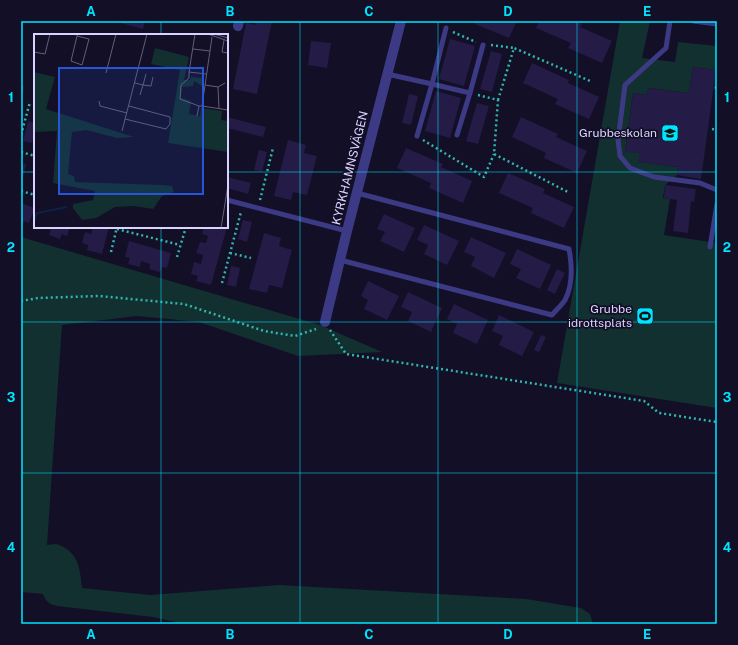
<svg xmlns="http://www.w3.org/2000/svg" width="738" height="645" font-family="'Public Sans',sans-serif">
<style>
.green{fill:#12302f}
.building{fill:#241b47}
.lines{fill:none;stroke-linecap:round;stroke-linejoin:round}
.path{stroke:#2fb8b0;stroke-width:2.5;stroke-dasharray:2 3;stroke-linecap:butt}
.lane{stroke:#3d3a85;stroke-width:5}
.street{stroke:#3d3a85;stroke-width:10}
.grid{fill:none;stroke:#00e5ff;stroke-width:1;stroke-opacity:0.55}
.labels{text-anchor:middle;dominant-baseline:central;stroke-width:3.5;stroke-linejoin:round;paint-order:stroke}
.poi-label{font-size:12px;fill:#d9d4ff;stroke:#130f26;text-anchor:end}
.street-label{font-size:12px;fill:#d9d4ff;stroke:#130f26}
.inset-river{fill:none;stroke:#0c2248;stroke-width:2}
.inset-road{fill:none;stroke:#625e7d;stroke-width:1}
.view{fill:#2655da;fill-opacity:0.15;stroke:#2655da;stroke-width:2}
.inset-edge{fill:none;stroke:#d9d4ff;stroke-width:2}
.neatline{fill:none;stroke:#00e5ff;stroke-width:1.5}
.grid-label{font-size:13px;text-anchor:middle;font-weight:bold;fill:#00e5ff}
</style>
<rect width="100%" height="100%" fill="#130f26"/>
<path class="green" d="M620,21H650L642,58L675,62L678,42L717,46V90H714L716,70L693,67L689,93L649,88L647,95L633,93L625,151L640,153L639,162L678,167L677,175L665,185L663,198L670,199L664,235L717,243V408L557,383Z
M21,237L320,325L382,352L298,356L199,322L137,316L62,325L47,545C50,545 56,543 59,545C79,553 80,569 82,588L150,595L279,585L526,599L581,608L590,614L593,624H177L175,622L153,617L57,606C49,604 46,602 43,594L21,592Z"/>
<path class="building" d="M113,21H145L143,29Z
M256,21H272L257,94L233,89L246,23L255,25Z
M476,21H517L509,38L475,24Z
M539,21H575L582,24L580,27L612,41L602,63L568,48L571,43L536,28Z
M450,39L475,46L464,86L439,79Z
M311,41L331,43L327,68L308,65Z
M491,51L502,54L492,92L480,89Z
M532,63L569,80L568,83L599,97L589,119L555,104L558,99L523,83Z
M693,67L716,70L701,179L677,175L678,167L638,162L640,153L625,152L633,93L647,95L648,88L689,93Z
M21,86L24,87L22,97H21Z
M436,91L461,98L450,138L425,131Z
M409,94L418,96L411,125L402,123Z
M477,103L489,106L478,144L466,141Z
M227,117L266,127L263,137L227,128Z
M521,117L558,134L556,137L587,151L577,173L544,158L546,153L512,137Z
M28,121L35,123V131L32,143L23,141Z
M288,140L306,145L304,153L317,156L307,195L293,192L291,200L274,196Z
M406,148L443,164L441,167L472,181L463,203L429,188L431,183L397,168Z
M259,150L267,152L262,172L254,170Z
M21,163L26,164L22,182H21Z
M508,173L545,189L543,193L574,207L564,228L531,213L533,208L499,193Z
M227,177L251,183L248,194L227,188Z
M665,185L696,189L694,202L691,201L688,233L673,231L677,200L664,198Z
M21,203L35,208L29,223L24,221L22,226H21Z
M384,214L415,228L404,252L380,241L385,232L377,229Z
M243,220L252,222L247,242L238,239Z
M424,225L459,241L447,265L424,254L428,245L417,240Z
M45,227H70L67,236L62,234L60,239L49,235L51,230L45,228Z
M93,227H109L102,254L87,250L88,245L82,243L85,232L91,234Z
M170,227H181L180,230Z
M204,227H227L211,285L196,281L198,276L191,274L194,262L201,264L203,255L196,253L200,242L206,243L208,236L202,234Z
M264,233L281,238L279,246L292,250L282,288L269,285L267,293L249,289Z
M471,237L506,253L494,278L471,266L475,257L464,252Z
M129,241L171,253L167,268L162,267L160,272L149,269L150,264L141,261L140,267L128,264L130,258L125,257Z
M517,249L551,265L540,289L516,278L521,269L510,264Z
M231,266L240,268L236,287L227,285Z
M557,269L565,273L555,294L547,290Z
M368,281L399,296L387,320L364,309L368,300L361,296Z
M408,292L442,308L431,332L408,321L412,312L401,307Z
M454,304L488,320L477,344L453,333L457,324L447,319Z
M499,315L534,332L522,356L499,345L503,336L492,331Z
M541,335L546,337L539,352L534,350Z"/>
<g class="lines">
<path class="path" d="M453,32L476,42
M491,45L514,48
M715,87L717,88
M478,95L498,100L494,154L568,192
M498,100L514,48L590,81
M712,129L717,130
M21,135L30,102
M423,140L484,177L494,154
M21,152L35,156
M21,191L35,195
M260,200L273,148
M117,229L180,245
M111,252L117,227
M230,253L251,258
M177,257L186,227
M222,283L241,212
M21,301L38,298L99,296L184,304L264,331L295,336L316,329
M330,330L346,354L644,401L659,413L717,422"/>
<path class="lane" d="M670,21L666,48L625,85L618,140L620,156L630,168L654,177L700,183L717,190
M693,21L717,24
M387,74L432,84L446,28
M457,135L470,93
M417,136L432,84L470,93L483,45
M227,200L347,231
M710,247L717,204
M340,260L552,315C556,310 562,305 565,300C573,285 572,265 569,249L357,193"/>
<path class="street" d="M238,26L239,21
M325,322L347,231L401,21"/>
</g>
<path class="grid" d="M161,21V35M300,21V624M438,21V624M577,21V624M21,172H35M227,172H717M161,227V624M21,322H717M21,473H717"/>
<defs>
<symbol id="school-square" viewBox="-11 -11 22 22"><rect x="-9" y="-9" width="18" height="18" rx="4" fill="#00e5ff" stroke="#130f26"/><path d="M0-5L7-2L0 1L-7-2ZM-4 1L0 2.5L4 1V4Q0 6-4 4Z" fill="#111"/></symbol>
<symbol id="stadium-square" viewBox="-11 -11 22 22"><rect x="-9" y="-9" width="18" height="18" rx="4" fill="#00e5ff" stroke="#130f26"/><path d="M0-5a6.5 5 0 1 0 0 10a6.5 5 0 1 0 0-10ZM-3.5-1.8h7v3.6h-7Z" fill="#111"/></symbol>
</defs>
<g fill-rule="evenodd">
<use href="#school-square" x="660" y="123" width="20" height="20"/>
<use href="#stadium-square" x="635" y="306" width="20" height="20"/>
</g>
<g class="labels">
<g class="poi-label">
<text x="657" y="133">Grubbeskolan</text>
<text x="632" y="309">Grubbe<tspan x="632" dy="14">idrottsplats</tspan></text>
</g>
<g class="street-label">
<text transform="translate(350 168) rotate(-76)">KYRKHAMNSVÄGEN</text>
</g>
</g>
<g transform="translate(34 34)">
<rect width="194" height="194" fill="#130f26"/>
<path d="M121,14L155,23L150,46H156L157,43L167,44L170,41L168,52L160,47L159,52L148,53L147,64L157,67L155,80L166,82L167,74L188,77L187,86L194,87V118L134,109L146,36L117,30ZM0,38L21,43L12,75L100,103L83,104L52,96L38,98L34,140L40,142L41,148L128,151L138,152L140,158L128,162L119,175L100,172L81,173L62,184L48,186L39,174V170L59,166L61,157L19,149L23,97L0,98Z" fill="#12302f"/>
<path class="inset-river" d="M0,187L3,179L33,173"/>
<path class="inset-road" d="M161,0L155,38L172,40M174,0L194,7M180,0L194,4M43,2L55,5L48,31L37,27L43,2L44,0M190,6L188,18L194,19M159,15L176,17M0,18L11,20L16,0M155,38V44L147,51L146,65L165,72M72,39L82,0M101,49L109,51L112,40M171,51L184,53L191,49M184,53L185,75M106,61L109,51L117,52L119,43M65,67L66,72L93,79M168,72L194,76M163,82L165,72H168L178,3M91,85L132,95L136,90V83L95,72M88,97L113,0M187,194L194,151"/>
<path class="view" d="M25,34H169V160H25Z"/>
<rect width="194" height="194" class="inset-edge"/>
</g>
<rect width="738" height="645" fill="none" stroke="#130f26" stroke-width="44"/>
<rect x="22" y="22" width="694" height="601" class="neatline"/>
<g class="grid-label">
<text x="91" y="16">A</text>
<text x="230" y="16">B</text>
<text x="369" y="16">C</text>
<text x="508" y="16">D</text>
<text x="647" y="16">E</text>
<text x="11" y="102">1</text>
<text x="727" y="102">1</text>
<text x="11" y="252">2</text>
<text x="727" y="252">2</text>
<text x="11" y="402">3</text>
<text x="727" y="402">3</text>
<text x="11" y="552">4</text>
<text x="727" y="552">4</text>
<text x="91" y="639">A</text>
<text x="230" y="639">B</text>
<text x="369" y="639">C</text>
<text x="508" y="639">D</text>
<text x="647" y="639">E</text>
</g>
</svg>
